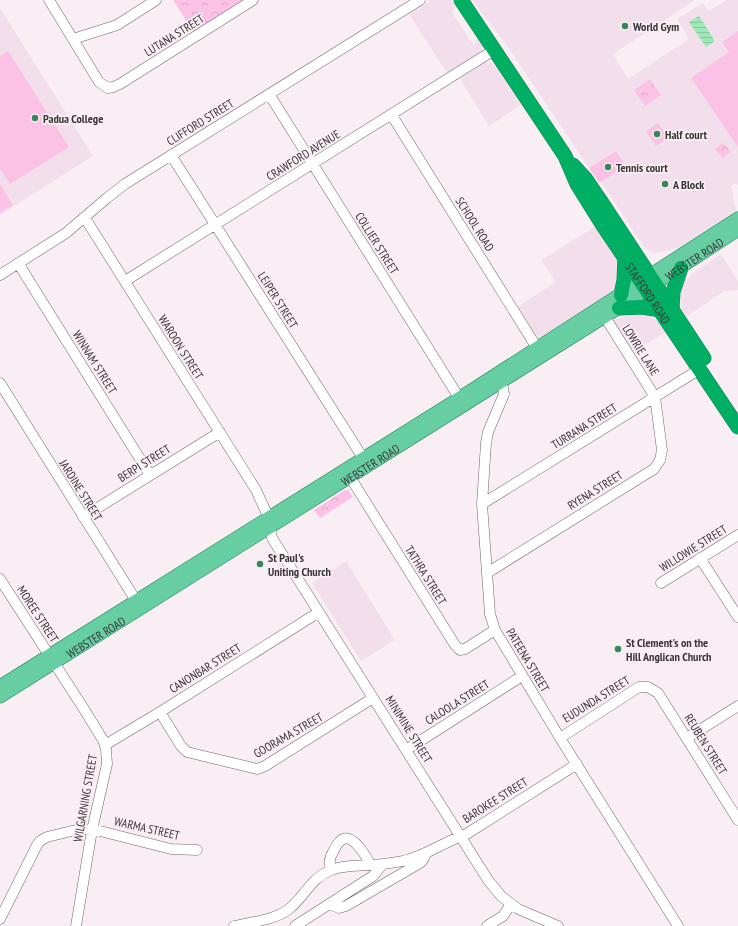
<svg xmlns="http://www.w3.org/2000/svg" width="738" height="926" font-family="'PT Sans Narrow',sans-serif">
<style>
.built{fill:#f2dfeb}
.grass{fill:#fbc2e6}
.park{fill:url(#park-crowns)}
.water{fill:url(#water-rules)}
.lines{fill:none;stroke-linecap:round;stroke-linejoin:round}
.minor-casing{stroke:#6f656b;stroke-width:11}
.major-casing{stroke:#148455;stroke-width:13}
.highway-casing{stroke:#148455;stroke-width:15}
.minor{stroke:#fff;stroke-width:10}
.major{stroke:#66cea2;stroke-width:12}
.highway{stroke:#00ae64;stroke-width:14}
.poi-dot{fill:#368758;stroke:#faeef5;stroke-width:1.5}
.labels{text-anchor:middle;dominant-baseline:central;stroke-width:3.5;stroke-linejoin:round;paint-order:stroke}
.poi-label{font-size:12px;font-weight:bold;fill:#3a3638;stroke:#faeef5;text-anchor:start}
.street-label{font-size:12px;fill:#3a3638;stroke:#faeef5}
</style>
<defs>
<pattern id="park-crowns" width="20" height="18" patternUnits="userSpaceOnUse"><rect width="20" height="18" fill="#fbc2e6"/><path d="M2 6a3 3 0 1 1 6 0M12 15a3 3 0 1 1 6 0" fill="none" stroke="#d8a7c6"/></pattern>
<pattern id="water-rules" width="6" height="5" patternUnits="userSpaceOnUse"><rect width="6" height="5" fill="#9ee7b7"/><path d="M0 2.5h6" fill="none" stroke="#89c79e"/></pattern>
</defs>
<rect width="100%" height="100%" fill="#faeef5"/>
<path class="built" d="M431,0H451L455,6L452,13L474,46L477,38L482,46V51L479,53L447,73L409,14Z
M472,0H695L613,54L628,79L689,39L677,19L703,3L708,11L727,0H738V185L735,183L730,187L733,190L734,204L737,210L682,246L671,250L655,253L645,248L601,182L599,183L506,44Z
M0,8L93,156L0,215Z
M485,62H490L496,67L521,105L489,126L460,79L474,70L481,63Z
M599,224L619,257L617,290L542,338H538L534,334L517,307L556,282L541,260Z
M721,254L738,281V290L724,291L686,317L681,307L680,297L683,284L692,274Z
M638,314L651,316L660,323L666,332L632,353L613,324L614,320L626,316Z
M346,561L395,640L361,661L312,583Z"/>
<path class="grass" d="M738,31V147L691,78L729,52L722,42Z
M8,51L69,147L10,184L0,169V56Z
M658,123L668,138L656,146L646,131Z
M616,151L626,166L599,183L589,168Z
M0,184L13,205L0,213Z"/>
<path class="park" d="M173,0H246L194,33Z
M650,79L661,95L645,106L634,90Z
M723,143L731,152L723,158L715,149Z
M345,490L349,491L353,497L320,518L314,510Z"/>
<path class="water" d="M699,16L715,41L706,47L689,22Z"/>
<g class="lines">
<defs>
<path id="minor" d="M49,0L99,82L108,88L113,87L120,84L253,0
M73,39L117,25L156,0
M269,94L463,404
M391,114L537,348
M171,155L363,458
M85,218L256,490L267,514L272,538L488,880L501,896L518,909L558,926
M18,263L150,475
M0,275L66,233L107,198L125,184L420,0
M125,281L494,50
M496,376L503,388L504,394L488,432L486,443L482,504L490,614L495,630L560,738L678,926
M0,383L140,607
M350,477L455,645L460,650L465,649L495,630
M482,504L700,369
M83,517L220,432
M700,558L738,617
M487,573L654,469L660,460L662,450L655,397L605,317
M0,579L82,706L103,740L106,749L107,764L92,830L76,926
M661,583L738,535
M160,712L181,746L187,752L257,769L265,766L373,698
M560,738L639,687H648L658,693L738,820
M687,738L738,706
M105,745L160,712L319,612
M406,750L522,676
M331,870C329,862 329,859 333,852C340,837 347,833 359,847C364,853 368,858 370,865
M329,904L339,908L346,906L420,863L423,860L426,853
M0,919L37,845L40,841L47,837L80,829L96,830L171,849L197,850
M234,926C252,922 275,920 289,909C305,896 311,878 331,870C344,865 357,866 370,865C382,865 392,863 403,861C426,856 443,842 465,835L577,764
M295,926L373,876L382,865
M487,926L503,916L511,904"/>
<g id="major">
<path d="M0,686L459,398L738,218"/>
<path id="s1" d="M0,697L619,308L738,230"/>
</g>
<g id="highway">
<path id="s2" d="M461,0L565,156L577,184L602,224L738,427"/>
<path d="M573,165L585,178L602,203L704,358"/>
<path d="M621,295L624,280L625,257"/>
<path d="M619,308L642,307L661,310"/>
<path d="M672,308L673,292L681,268"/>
</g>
</defs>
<use href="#minor" class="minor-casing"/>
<use href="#major" class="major-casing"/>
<use href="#highway" class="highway-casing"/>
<use href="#minor" class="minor"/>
<use href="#major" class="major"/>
<use href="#highway" class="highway"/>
</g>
<g class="poi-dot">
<circle cx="625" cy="26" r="4"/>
<circle cx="35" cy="118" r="4"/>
<circle cx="657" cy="134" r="4"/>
<circle cx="608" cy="167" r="4"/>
<circle cx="665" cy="184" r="4"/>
<circle cx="260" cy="564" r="4"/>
<circle cx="618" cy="649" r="4"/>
</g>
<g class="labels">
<g class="poi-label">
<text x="633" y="26">World Gym</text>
<text x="43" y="118">Padua College</text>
<text x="665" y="134">Half court</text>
<text x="616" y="167">Tennis court</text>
<text x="673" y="184">A Block</text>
<text x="268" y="557">St Paul's<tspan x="268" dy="14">Uniting Church</tspan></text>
<text x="626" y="642">St Clement's on the<tspan x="626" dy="14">Hill Anglican Church</tspan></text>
</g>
<g class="street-label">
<text transform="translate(174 35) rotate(-32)">LUTANA STREET</text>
<text transform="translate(200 122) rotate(-32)">CLIFFORD STREET</text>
<text transform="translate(303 155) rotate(-32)">CRAWFORD AVENUE</text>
<text transform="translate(475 224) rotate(58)">SCHOOL ROAD</text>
<text transform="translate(377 243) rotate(58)">COLLIER STREET</text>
<text stroke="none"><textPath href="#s1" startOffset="821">WEBSTER ROAD</textPath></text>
<text stroke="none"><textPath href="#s2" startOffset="348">STAFFORD ROAD</textPath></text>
<text transform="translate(278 300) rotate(58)">LEIPER STREET</text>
<text transform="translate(181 347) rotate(58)">WAROON STREET</text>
<text transform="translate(641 350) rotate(58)">LOWRIE LANE</text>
<text transform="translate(95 362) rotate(58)">WINNAM STREET</text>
<text transform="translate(584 426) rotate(-32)">TURRANA STREET</text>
<text transform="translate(144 463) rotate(-32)">BERPI STREET</text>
<text stroke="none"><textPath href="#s1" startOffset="437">WEBSTER ROAD</textPath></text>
<text transform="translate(81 490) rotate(58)">JARDINE STREET</text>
<text transform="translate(595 490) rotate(-32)">RYENA STREET</text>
<text transform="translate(693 548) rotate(-32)">WILLOWIE STREET</text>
<text transform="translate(426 575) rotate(58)">TATHRA STREET</text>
<text transform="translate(38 614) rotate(57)">MOREE STREET</text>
<text stroke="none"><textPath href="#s1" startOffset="113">WEBSTER ROAD</textPath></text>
<text transform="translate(528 660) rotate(59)">PATEENA STREET</text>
<text transform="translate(205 668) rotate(-32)">CANONBAR STREET</text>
<text transform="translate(596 699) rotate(-32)">EUDUNDA STREET</text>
<text transform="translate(457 702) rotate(-32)">CALOOLA STREET</text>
<text transform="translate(409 729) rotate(58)">MINIMINE STREET</text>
<text transform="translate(288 735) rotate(-30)">GOORAMA STREET</text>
<text transform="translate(706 744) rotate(58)">REUBEN STREET</text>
<text transform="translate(85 798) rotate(-80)">WILGARNING STREET</text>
<text transform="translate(495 800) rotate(-32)">BAROKEE STREET</text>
<text transform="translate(147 828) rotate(13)">WARMA STREET</text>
</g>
</g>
</svg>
